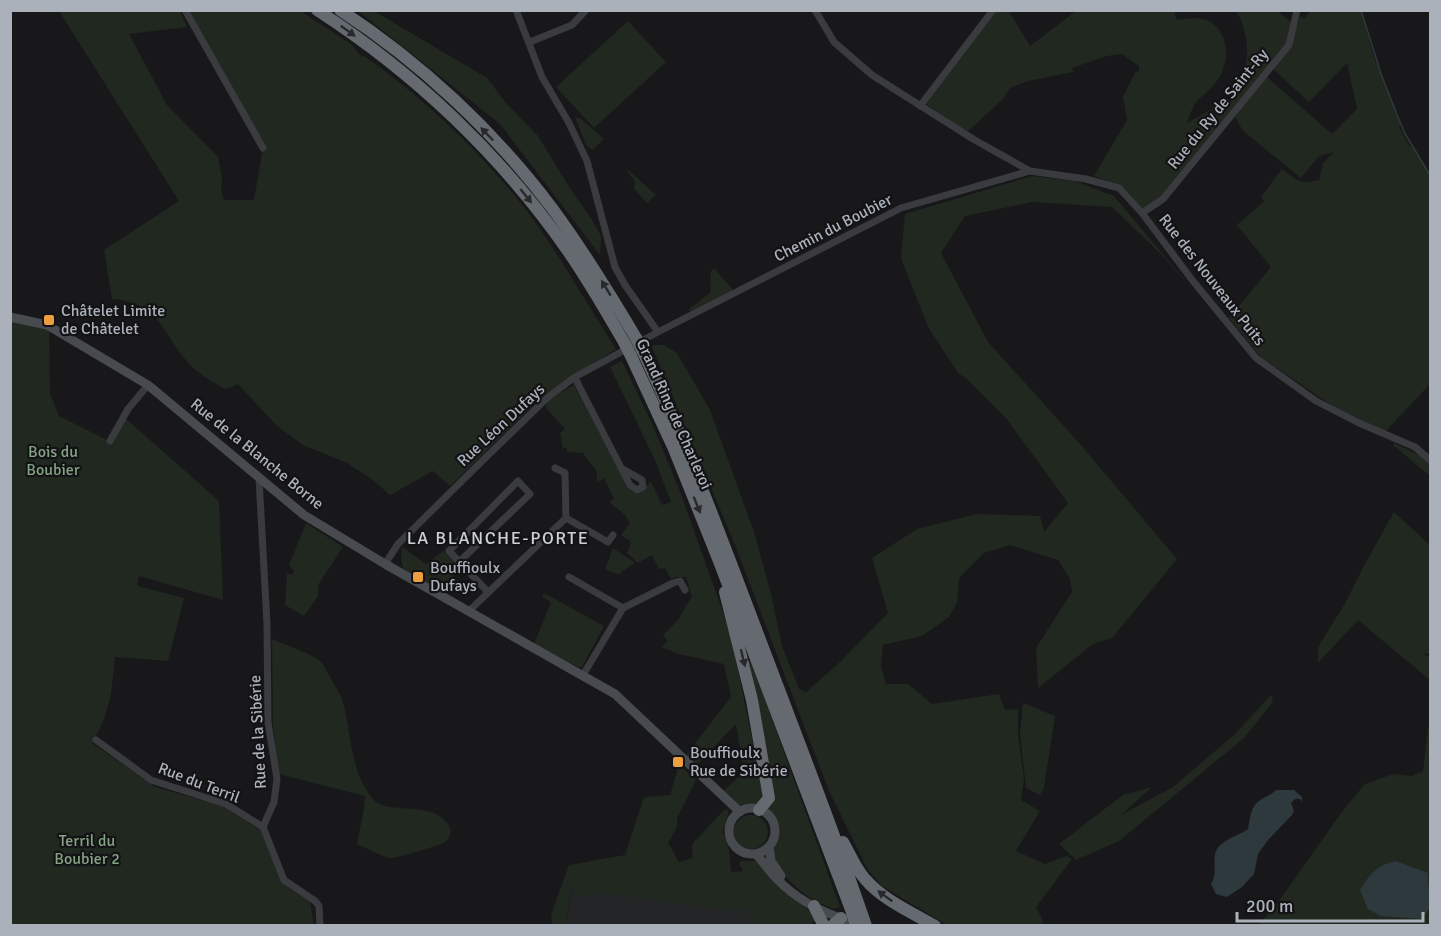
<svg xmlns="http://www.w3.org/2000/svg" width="1441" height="936" font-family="Signika,sans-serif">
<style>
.built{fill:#242527}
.green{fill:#202820}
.water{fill:#2e393e}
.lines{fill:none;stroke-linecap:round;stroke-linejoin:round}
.stream{stroke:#2e393e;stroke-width:1.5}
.street{stroke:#393b3f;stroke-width:7}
.secondary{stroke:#474a4f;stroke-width:9}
.highway{stroke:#656a70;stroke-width:12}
.highway-bridge{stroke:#656a70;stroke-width:12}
.oneway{fill:#28292c}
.poi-dot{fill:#ed9e3e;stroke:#131315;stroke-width:2}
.labels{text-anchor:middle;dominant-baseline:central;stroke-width:4.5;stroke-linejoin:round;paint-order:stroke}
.street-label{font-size:16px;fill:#abb1ba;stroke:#131315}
.poi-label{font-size:16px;fill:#abb1ba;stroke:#131315;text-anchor:start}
.park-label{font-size:16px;fill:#85a483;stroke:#131315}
.neighbourhood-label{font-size:18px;letter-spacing:1.5px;fill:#ccd0d6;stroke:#131315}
</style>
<rect width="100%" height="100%" fill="#18181a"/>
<path class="built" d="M756,871L808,916L813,925L566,926L573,880L689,873Z"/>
<path class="green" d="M299,10L351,44L362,57L363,55C424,98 481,152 527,211C560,255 586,303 616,349L545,394L450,486L433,471L390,495L373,480L347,463L303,445L277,426L238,384L226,389C210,381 195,372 184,358C161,328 156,302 112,299L104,250L179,201L59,11H180L187,27L129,34L167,105L218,157L222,177L221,191L224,200H254L263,148L188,11Z
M1243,10L1277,11L1291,22L1287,44L1161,199L1143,209L1120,185L1094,176L1127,120L1123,97L1136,71L1139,73V66L1122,54L1107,56L1072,68L1073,72L1028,81L1010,88L1003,99L967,132L927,105L926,101L994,11H1009L1030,46L1076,11H1174L1177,20C1193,18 1209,15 1219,30C1232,49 1226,74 1210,89C1206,94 1200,97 1196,102C1192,108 1189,117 1187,123L1233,97C1250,68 1252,42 1237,12Z
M358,11H374L487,78L505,102L538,136L568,185L592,220L601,236L600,255L500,124Z
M1311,11H1361L1374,57L1401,123L1399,127L1410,147L1412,145L1430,175V384L1385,432L1346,415L1261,357L1229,318L1271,267L1237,225L1264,201L1261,197L1282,169C1293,177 1302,187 1316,180L1319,181L1323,163L1334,152L1319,156L1301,178L1243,131L1234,115L1267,77L1332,134L1357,109L1347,63L1309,102L1273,69L1291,45L1300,16L1304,19Z
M628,21L666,62L594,128L556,87Z
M575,117L580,118L604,139L592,150L586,145Z
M625,167L656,195L647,203L634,189L635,182Z
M1032,176L1075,181L1114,196L1197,295L1161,254L1112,207L1032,202L965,216L941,253L988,342L1081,445L1177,559L1112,638L1093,644L1038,688L1036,648L1072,592L1070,579L1058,560L1010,545L984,553L959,578L957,603L949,617L922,636L883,645L881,667L886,684H908L932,704L999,694L1005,710L1018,709V734L1024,780L1021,800L1040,811L1016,851L1045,864L1066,856L1072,859L1036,907L1043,921L1041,925H947L882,886L868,870L829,791L735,545L652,347L654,345H664L677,353L710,410L755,535L772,598L782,646L799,689L806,692L837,665L888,613L872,558L917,529L976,514L1040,516L1044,532L1068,503L1006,418L967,379L958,373L928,327L901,258L905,214Z
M715,269L734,291L690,313L689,309L710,293L711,271Z
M11,321L49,330L50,393L59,416L109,441L124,417L219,501L223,600L139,576L137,586L184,598L168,661L115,657C112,691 110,713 92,743L155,787L223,806L260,830L288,888L310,902L314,925L11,926Z
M622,361L654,428L681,494L731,635L764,799L756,806L738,805L721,793L744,772L736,724L695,767L686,755L731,697L724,664L679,654L661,647L668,641L663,635L678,620L692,596L686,577H676L671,579L665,568L659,569L652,555L638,563L627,553L631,542L621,535L630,523L624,514L609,502L614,499L604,478L597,483V472L583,453L567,452V448H563L560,433L565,429L546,408L548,400L574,385L628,487L632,491L639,492L651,482L662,505L671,502L655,460L610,367Z
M1394,443L1421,456L1430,463V476L1393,445Z
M1394,512L1430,545V654L1422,653L1430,657V680L1358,620L1318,663V647L1344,605L1365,564Z
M306,523L343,547L318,585V596L304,616L285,605L287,574H293L294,571L289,565Z
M402,547L426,564L443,551L458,565L444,595L403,569L401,558Z
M613,548L635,563L621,572L620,575L605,569Z
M544,593L604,626L582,667H578L534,644L551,602L542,597Z
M272,639C287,646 305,651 319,660C323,663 326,670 329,675C333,683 339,691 342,699C352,732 349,772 374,800C387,816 440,798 451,830C450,835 449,839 445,842C442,845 396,858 391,858C384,858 365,847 357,844L365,803L364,802L365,796L279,774L273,725Z
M746,661H751L840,907L834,909C805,899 785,881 771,854C780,837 780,824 767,810Z
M1271,695L1273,702L1244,738L1119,841L1076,860L1059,844L1123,795L1152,787L1121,815L1173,787L1235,734Z
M1023,703L1055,716L1044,788L1040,795L1026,788L1020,733Z
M1430,713V887L1428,873L1396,861L1423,919L1430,907V925L1257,926L1274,908L1341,813L1365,784L1393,774L1412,776L1423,771Z
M679,765L696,780L677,818V827L668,843L679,862L693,858L692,846L694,842L725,809L729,811L723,832L729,850L731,873H740L743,870L739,864L741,861H755L811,912L815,916L814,922H801L796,925H759L746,911L739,908L736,911L602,893L591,898L578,894L572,886L566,925H552L551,915L569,865L625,855L644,797L670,795Z
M734 832a17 17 0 1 1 34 0a17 17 0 1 1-34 0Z"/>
<path class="water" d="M1276,790H1294L1302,797V802L1300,799H1295L1291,803L1294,811L1292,815L1268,840L1258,854L1254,874L1242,887L1227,897L1216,894L1211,884C1218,874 1212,862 1216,851C1221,840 1238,836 1248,829C1250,820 1250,807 1259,801C1265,797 1271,795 1276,790Z
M1396,861L1428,873L1430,907L1423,919L1381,916L1368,909L1360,890C1370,874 1377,865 1396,861Z"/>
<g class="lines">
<path class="stream" d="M1361,10L1381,74L1404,132L1430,175"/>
<path class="street" d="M185,10L263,148
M516,10L542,77L569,123L587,161L615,267L625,285L658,332
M815,10L834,42L872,75L973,139L1030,171L1086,179L1119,188L1142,213L1193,281L1256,358L1316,401L1359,423L1415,447L1430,460
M530,42L572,25L586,10
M920,106L993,10
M1142,213L1163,199L1289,45L1297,10
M575,377L579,386L630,485L637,490L643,487L642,480L621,468
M110,441L128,409L148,385
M259,478L267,624L268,722L277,779L274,802L263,827L284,880L315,901L319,906L320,926
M566,518L608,542L613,535
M459,562L530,494L518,481L449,551L488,592
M385,564L398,544L475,468L548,397L575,377L658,332L901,208L1030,171
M569,577L623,608
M469,611L566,518L565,473L555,468
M583,675L623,608L673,583L680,581L685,590
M96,740L151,780L226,804L263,827"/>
<path class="secondary" d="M10,317L47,325L148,385L304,515L385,564L615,694L740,812
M729 831a23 23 0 1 1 46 0a23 23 0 1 1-46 0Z
M769,847L771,861L781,876
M756,854C763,862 770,872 777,879C795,898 822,912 846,920"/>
<path class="highway" d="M317,10C415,73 502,156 568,251C589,281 607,313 625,344
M340,10C420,62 495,132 552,208C583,250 610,294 636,338
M642,350C689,448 726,551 765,653C799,743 835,834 866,926
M631,356L674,449L719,561L852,912
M725,592L752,700L769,798L759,810
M843,842C850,854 855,868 865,879C883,900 911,912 935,926
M814,906L824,926
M832,926L841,918"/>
<path class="highway-bridge" d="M636,338L642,350
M625,344L631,356
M852,912L856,926"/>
</g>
<defs><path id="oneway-solid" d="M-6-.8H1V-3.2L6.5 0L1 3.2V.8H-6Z" transform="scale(1.5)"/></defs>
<g class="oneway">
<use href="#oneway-solid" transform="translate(348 31) rotate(36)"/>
<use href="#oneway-solid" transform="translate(487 134) rotate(-134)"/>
<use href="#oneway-solid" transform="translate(526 196) rotate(51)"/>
<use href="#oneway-solid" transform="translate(606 288) rotate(-121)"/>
<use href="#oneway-solid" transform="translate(697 505) rotate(68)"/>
<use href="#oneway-solid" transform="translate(743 658) rotate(76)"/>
<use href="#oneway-solid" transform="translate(885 896) rotate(-144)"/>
</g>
<g class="poi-dot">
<rect x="43" y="314" width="12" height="12" rx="3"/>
<rect x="412" y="571" width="12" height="12" rx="3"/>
<rect x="672" y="756" width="12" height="12" rx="3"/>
</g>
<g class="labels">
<g class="street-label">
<text transform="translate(1218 109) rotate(-51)">Rue du Ry de Saint-Ry</text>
<text transform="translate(833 228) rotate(-27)">Chemin du Boubier</text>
<text transform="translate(1212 280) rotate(52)">Rue des Nouveaux Puits</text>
<text transform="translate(674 414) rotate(66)">Grand Ring de Charleroi</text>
<text transform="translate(501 425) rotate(-43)">Rue Léon Dufays</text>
<text transform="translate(257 454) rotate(39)">Rue de la Blanche Borne</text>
<text transform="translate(258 732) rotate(-93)">Rue de la Sibérie</text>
<text transform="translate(199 783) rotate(21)">Rue du Terril</text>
</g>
<g class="poi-label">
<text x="61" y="311">Châtelet Limite<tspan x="61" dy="18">de Châtelet</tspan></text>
<text x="430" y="568">Bouffioulx<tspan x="430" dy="18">Dufays</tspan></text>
<text x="690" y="753">Bouffioulx<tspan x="690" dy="18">Rue de Sibérie</tspan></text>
</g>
<g class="park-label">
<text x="53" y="452">Bois du<tspan x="53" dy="18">Boubier</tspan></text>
<text x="87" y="841">Terril du<tspan x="87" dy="18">Boubier 2</tspan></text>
</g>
<g class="neighbourhood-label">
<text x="498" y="538">LA BLANCHE-PORTE</text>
</g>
</g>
<rect width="1441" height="936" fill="none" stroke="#abb1ba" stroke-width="24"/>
<path d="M1237 912v9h186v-9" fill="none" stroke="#abb1ba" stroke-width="3"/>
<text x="1246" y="912" font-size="18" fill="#abb1ba" stroke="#131315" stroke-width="4.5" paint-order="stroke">200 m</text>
</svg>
